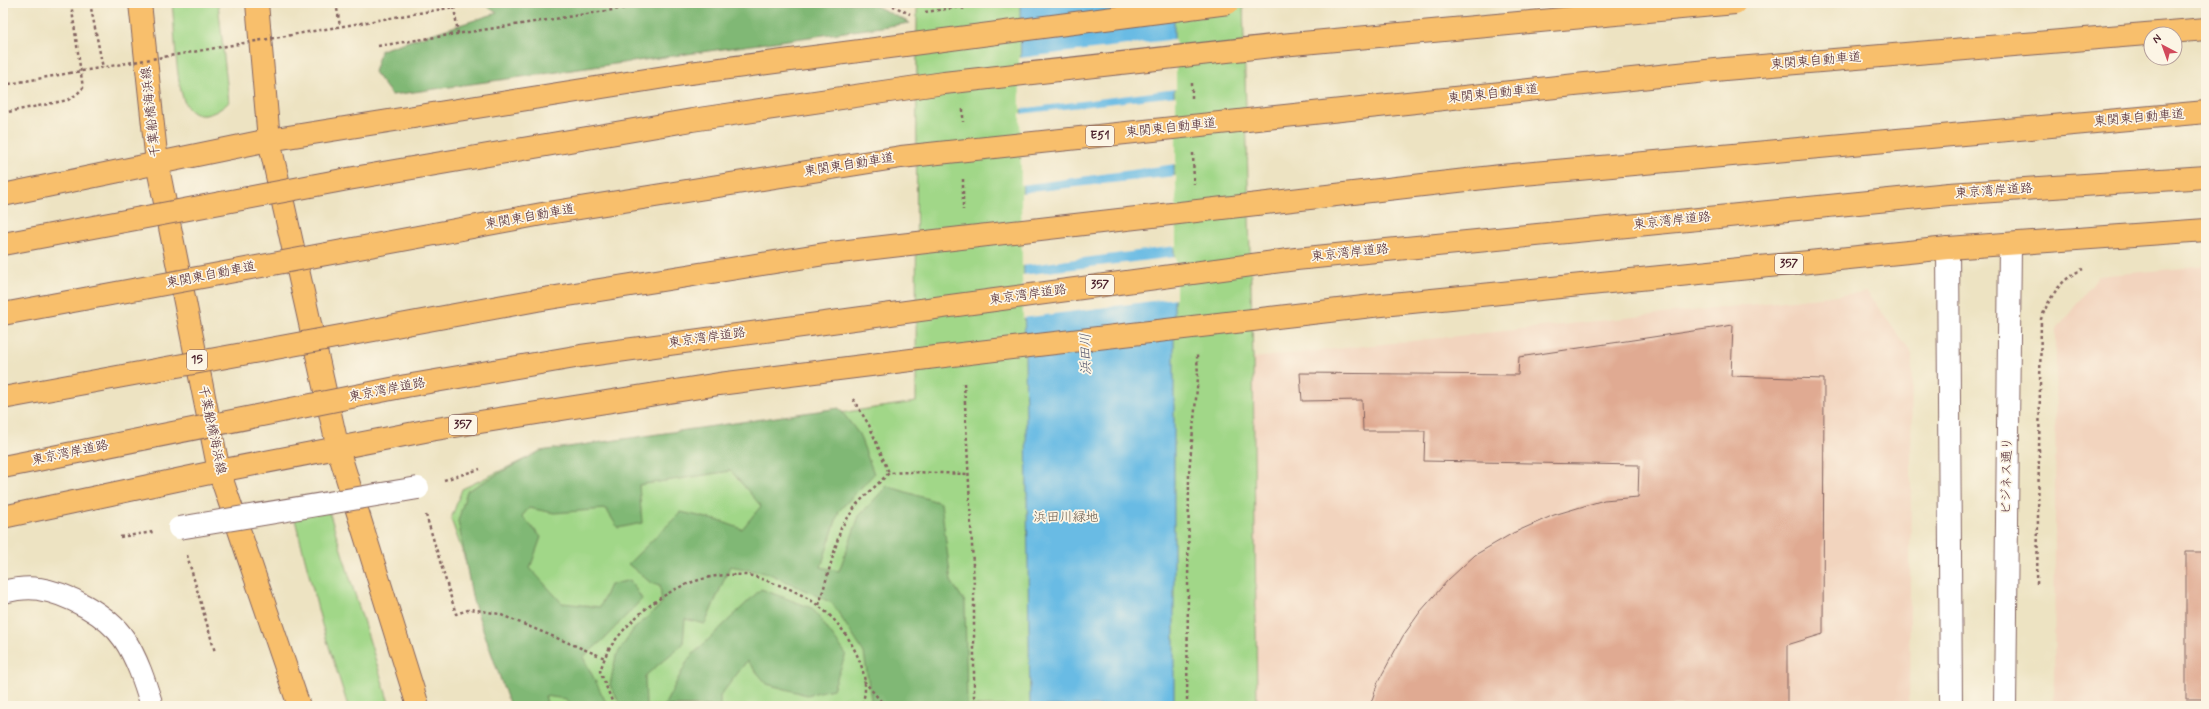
<svg xmlns="http://www.w3.org/2000/svg" width="2209" height="709" font-family="Mynerve,'Klee One',sans-serif">
<style>
.built{fill:#f2d4be}
.green{fill:#a1d788;stroke:#767b5a}
.forest{fill:#80b874;stroke:#656c50}
.water{fill:#69bbe4;stroke:#5a6d88}
.pier{fill:#ede3c2}
.building{fill:#e0aa92}
.lines{fill:none;stroke-linecap:round;stroke-linejoin:round}
.minor-casing{stroke:#836460;stroke-width:24}
.major-casing{stroke:#836460;stroke-width:24}
.highway-casing{stroke:#836460;stroke-width:24}
.path{stroke:#836460;stroke-width:2.5;stroke-dasharray:3 3;stroke-linecap:butt}
.minor{stroke:#fff;stroke-width:22}
.major{stroke:#f8bf6c;stroke-width:22}
.highway{stroke:#f8bf6c;stroke-width:22}
.minor-bridge-casing{stroke:#836460;stroke-width:24;stroke-linecap:butt}
.highway-bridge-casing{stroke:#836460;stroke-width:24;stroke-linecap:butt}
.path-bridge{stroke:#836460;stroke-width:2.5;stroke-dasharray:3 3;stroke-linecap:butt}
.minor-bridge{stroke:#fff;stroke-width:22}
.highway-bridge{stroke:#f8bf6c;stroke-width:22}
.labels{text-anchor:middle;dominant-baseline:central;stroke-width:3.5;stroke-linejoin:round;paint-order:stroke}
.shield{fill:#fcf5e5;stroke:#7f5f63;stroke-width:1}
.shield-label{font-size:12px;font-weight:bold;fill:#4a1f2b}
.street-label{font-size:13px;fill:#4a1f2b;stroke:#fcf5e5}
.park-label{font-size:13px;fill:#645647;stroke:#fcf5e5}
.water-label{font-size:14px;font-style:italic;fill:#55566c;stroke:#fcf5e5}
</style>
<rect width="100%" height="100%" fill="#fcf5e5"/>
<filter id="ink" filterUnits="userSpaceOnUse"><feTurbulence type="fractalNoise" baseFrequency=".025" numOctaves="2"/><feDisplacementMap in="SourceGraphic" scale="8" xChannelSelector="R" yChannelSelector="G"/><feConvolveMatrix kernelMatrix="1 2 1 2 8 2 1 2 1" color-interpolation-filters="sRGB"/></filter>
<filter id="wash" filterUnits="userSpaceOnUse"><feTurbulence type="fractalNoise" baseFrequency=".012" numOctaves="4" result="noise"/><feDisplacementMap in="SourceGraphic" scale="16" xChannelSelector="R" yChannelSelector="G"/><feGaussianBlur stdDeviation="0.9" result="paint"/><feColorMatrix in="noise" values="0 0 0 0 0 0 0 0 0 0 0 0 0 0 0 0 0 1.4 0 .05"/><feComposite in="paint" operator="in"/></filter>
<g filter="url(#wash)">
<rect width="100%" height="100%" fill="#ede3c2"/>
<path class="built" d="M2206,266V706H2054L2056,331L2098,276Z
M1867,292L1912,354L1909,706H1257L1253,358Z"/>
<path class="green" d="M172,3H218L229,102C216,115 193,124 184,101C175,77 175,29 172,3Z
M917,3H1243L1253,358L1257,706H516L451,519L462,489L527,458L916,402Z
M328,508L390,706H348L322,625L294,516Z"/>
<path class="forest" d="M482,3H870L910,23L392,95L374,72L381,50L497,13Z
M839,408L859,434L874,474L839,511L821,567L839,571L859,516L887,486L941,503L951,581L965,602L967,706H872L864,653L832,603L770,574L730,566L705,624L685,619L683,644L645,676L646,706H621L610,685L616,656L633,630L662,604L660,585L651,583L628,564L681,512L720,521L742,529L761,506L731,471L639,485L642,523L618,528L606,509L554,513L529,508L522,516L541,537L530,568L562,603L600,607L610,585L630,580L642,599L603,640L583,657L608,706H569L566,699L545,696L548,706H510L473,601L458,521L467,491L540,451Z
M761,589L812,608L846,654L833,689L807,695L767,684L747,661L720,696V706H664L689,658Z"/>
<path class="water" d="M1020,3H1174V706H1030Z"/>
<path class="pier" d="M1176,39V89L1020,109L1019,58Z
M1176,96V164L1021,185L1020,114Z
M1176,176V246L1022,266L1021,193Z
M1176,257V298L1023,318L1022,275Z"/>
<g id="blocks">
<path class="building" d="M1733,325L1731,376L1824,379L1823,634L1787,645V706H1370L1378,682L1403,636L1420,612L1448,580L1475,555L1513,533L1554,515L1604,500L1638,497L1639,465L1424,461L1425,431H1363L1362,400L1302,401L1300,373L1518,375L1519,357Z
M2186,552H2206V699H2186Z"/>
</g>
</g>
<g filter="url(#ink)">
<use href="#blocks" fill-opacity="0" stroke="#836460" stroke-width="1"/>
<g class="lines">
<defs>
<path id="minor" d="M1948,248L1951,706
M3,592C15,589 27,587 39,589C67,593 108,615 124,639C137,658 145,683 152,706
M2005,706L2010,245"/>
<path id="major" d="M140,3L157,163L219,471L299,706
M257,3L269,140L338,449L418,706"/>
<path id="highway" d="M3,195L269,140L690,73
M1372,306L1948,248L2206,230
M3,517L219,471L430,430L719,384L927,358"/>
</defs>
<use href="#minor" class="minor-casing"/>
<use href="#major" class="major-casing"/>
<use href="#highway" class="highway-casing"/>
<path class="path" d="M90,3L103,68
M336,3L340,26
M887,3L910,14
M963,3V10
M454,7L458,34
M378,46L658,3
M1192,83V98
M3,85L70,73
M963,109V122
M3,113L68,100L77,94L83,88L71,3
M1193,153L1194,184
M963,179V210
M964,383L974,586V706
M853,399L869,425L889,473
M444,480L480,469
M426,515L456,614L471,609L499,614L605,658
M120,537L153,532
M187,555L215,652
M2037,584L2041,319C2050,297 2060,279 2083,269
M819,605L841,528L857,504L889,473L911,472L968,474
M864,681L885,706
M614,706L600,671C603,663 606,653 611,646C642,603 690,571 744,575C756,575 768,582 779,585C814,597 841,620 856,653C864,669 869,689 861,706
M1187,706L1189,472L1198,378L1197,355"/>
<use href="#minor" class="minor"/>
<use href="#major" class="major"/>
<use href="#highway" class="highway"/>
<defs>
<path id="minor-bridge" d="M179,528L418,488"/>
<path id="highway-bridge" d="M690,73L1228,3
M3,244L348,179L692,120L944,83L1281,45L1735,3
M3,314L542,214L901,157L1725,69L2206,29
M927,358L1372,306
M3,398L537,300L831,253L1501,176L2206,112
M3,467L406,386L581,356L1296,259L1949,194L2206,177"/>
</defs>
<use href="#minor-bridge" class="minor-bridge-casing"/>
<use href="#highway-bridge" class="highway-bridge-casing"/>
<path class="path-bridge" d="M925,12L989,3
M70,73L454,7"/>
<use href="#minor-bridge" class="minor-bridge"/>
<use href="#highway-bridge" class="highway-bridge"/>
</g>
</g>
<g class="labels">
<g class="shield">
<rect x="1086" y="126" width="28" height="20" rx="3"/>
<rect x="1775" y="254" width="28" height="20" rx="3"/>
<rect x="1086" y="275" width="28" height="20" rx="3"/>
<rect x="187" y="350" width="20" height="20" rx="3"/>
<rect x="449" y="415" width="28" height="20" rx="3"/>
</g>
<g class="shield-label">
<text x="1100" y="136">E51</text>
<text x="1789" y="264">357</text>
<text x="1100" y="285">357</text>
<text x="197" y="360">15</text>
<text x="463" y="425">357</text>
</g>
<g class="street-label">
<text transform="translate(1816 61) rotate(-5)">東関東自動車道</text>
<text transform="translate(1493 94) rotate(-6)">東関東自動車道</text>
<text transform="translate(151 112) rotate(-96)">千葉船橋海浜線</text>
<text transform="translate(2139 118) rotate(-5)">東関東自動車道</text>
<text transform="translate(1171 128) rotate(-6)">東関東自動車道</text>
<text transform="translate(849 165) rotate(-9)">東関東自動車道</text>
<text transform="translate(1994 191) rotate(-4)">東京湾岸道路</text>
<text transform="translate(530 217) rotate(-10)">東関東自動車道</text>
<text transform="translate(1672 221) rotate(-6)">東京湾岸道路</text>
<text transform="translate(1350 253) rotate(-6)">東京湾岸道路</text>
<text transform="translate(211 275) rotate(-11)">東関東自動車道</text>
<text transform="translate(1028 295) rotate(-8)">東京湾岸道路</text>
<text transform="translate(707 338) rotate(-8)">東京湾岸道路</text>
<text transform="translate(387 390) rotate(-11)">東京湾岸道路</text>
<text transform="translate(212 430) rotate(78)">千葉船橋海浜線</text>
<text transform="translate(70 453) rotate(-12)">東京湾岸道路</text>
<text transform="translate(2007 476) rotate(-89)">ビジネス通り</text>
</g>
<g class="park-label">
<text x="1066" y="517">浜田川緑地</text>
</g>
<g class="water-label">
<text transform="translate(1086 354) rotate(-91)">浜田川</text>
</g>
</g>
<rect width="2209" height="709" fill="none" stroke="#fcf5e5" stroke-width="16"/>
<g transform="translate(2163 46) rotate(319)"><circle r="19" fill="#fcf5e5" stroke="#b59f9b"/>
<path d="M0-3L7 15L0 10L-7 15Z" fill="#d1495b"/>
<text y="-6" font-size="11" font-weight="bold" text-anchor="middle" fill="#4a1f2b">N</text>
</g>
</svg>
